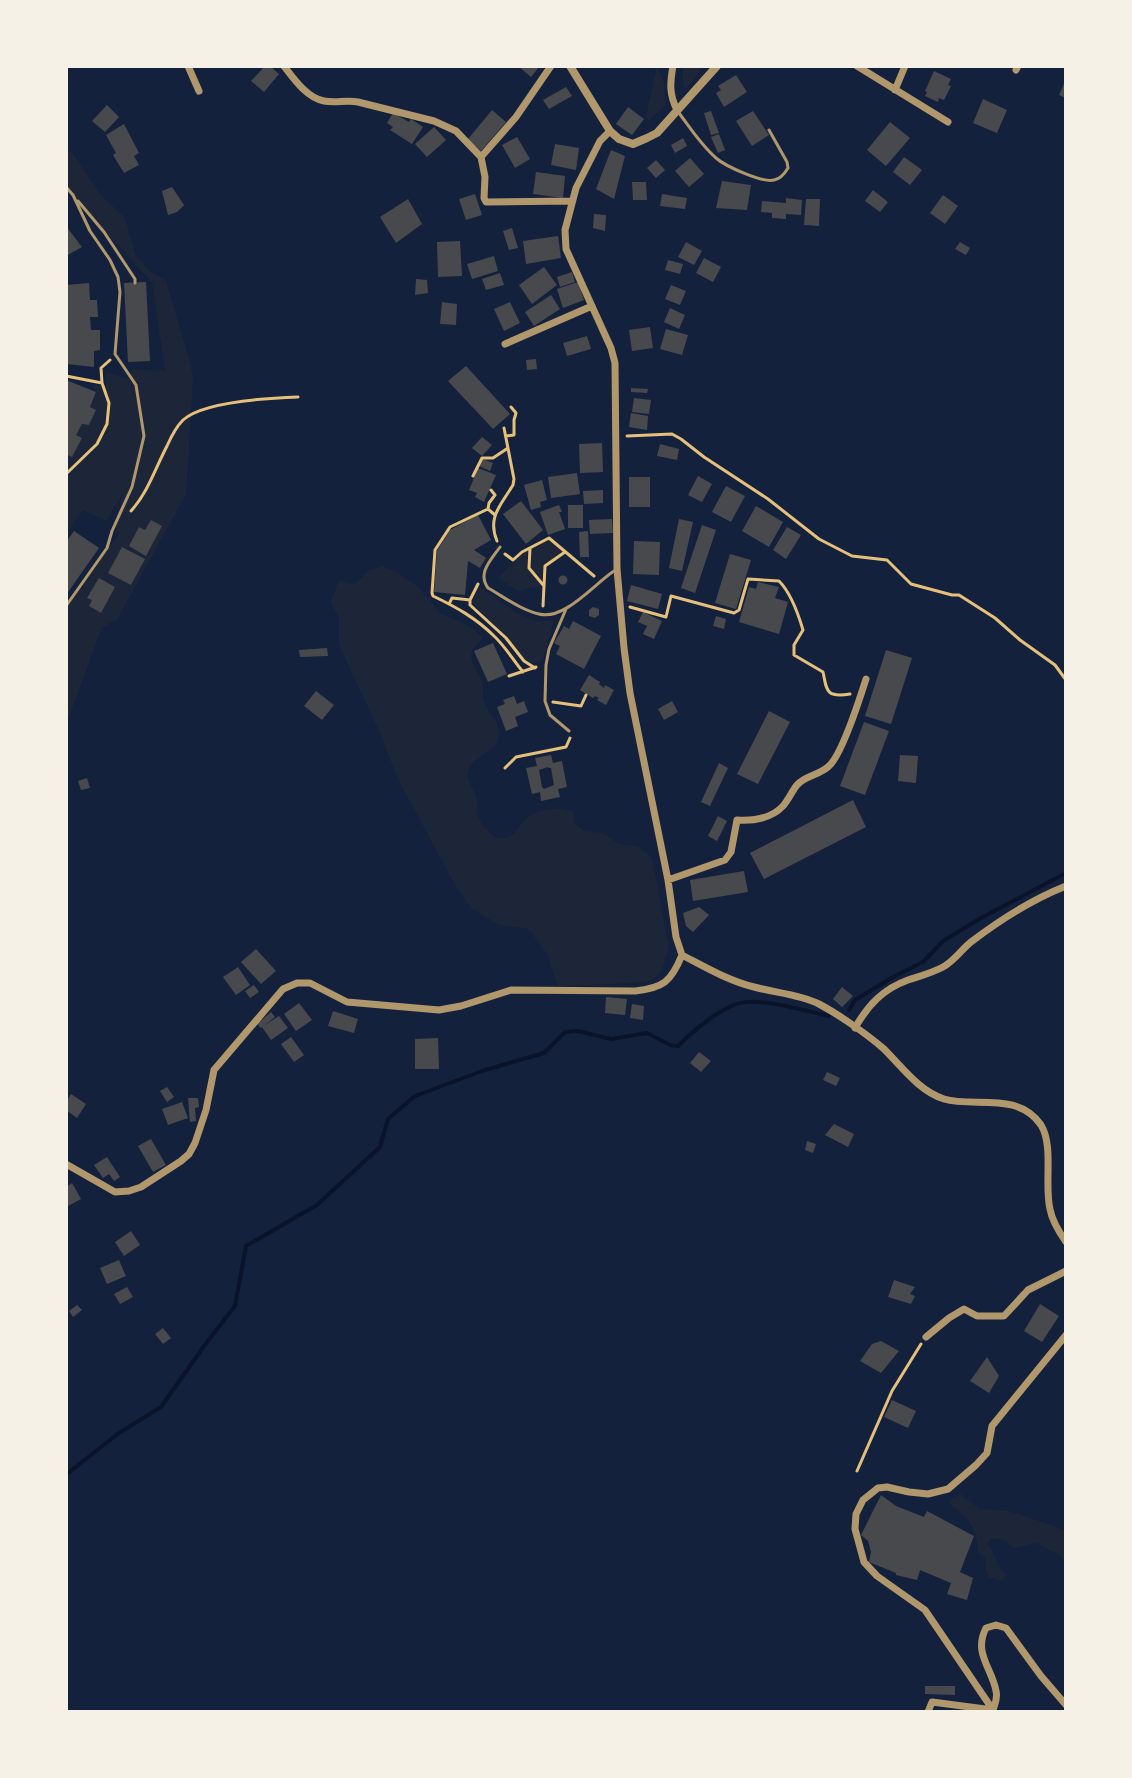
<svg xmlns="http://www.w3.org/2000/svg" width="1132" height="1778" font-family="Arial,sans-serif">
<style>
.green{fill:#1d2539}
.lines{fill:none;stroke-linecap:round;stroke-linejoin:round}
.stream{stroke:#0b132b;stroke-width:4}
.building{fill:#48494c;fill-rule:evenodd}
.path{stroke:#e5c07b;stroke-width:3}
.service{stroke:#b1986c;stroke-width:3}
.minor{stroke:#b1986c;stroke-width:7}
.tertiary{stroke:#b1986c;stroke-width:8}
</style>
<rect width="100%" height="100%" fill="#14213d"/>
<path class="green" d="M657,66L664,83L666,105L649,120L646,117Z
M683,66H704L686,89L683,86Z
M66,150L72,152L99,193L125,218L136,256L151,272L166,281L187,352L193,377L186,494L117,620L102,627L66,725V599L68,600L119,535L115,524L122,495L106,521L83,510L66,534V454L72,456L82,438L76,435L82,424L89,425L96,410L90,407L96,392L92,386L106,385V372L127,379L133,369L165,371L152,282L66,189Z
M549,539L562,552L544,565L543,581H541C532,570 528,563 531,549Z
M528,550C526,569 531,572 542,587L529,588L520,592L498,578L523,553Z
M382,566L397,572L418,587L441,614L468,625L483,637C480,643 474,645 472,651C468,660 478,672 481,680C485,688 481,696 485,704C490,715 501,723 499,737C496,755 469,754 468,774C467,782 474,789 476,797C477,801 477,805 477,809C478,823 493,845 510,836C517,832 521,823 527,818C538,809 561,805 573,812L574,823L584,831L603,833L619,844L638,846L652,858L669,947L664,965L659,974L650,981L634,983L558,986L547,954L529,929L499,925L471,908L454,883L398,779L380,733L339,645V616L331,604C332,596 336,591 338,581L355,584L368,571Z
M480,587L517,613L533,621H554L542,661L531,663L525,660L507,637L472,603Z
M960,1494L980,1509L1009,1511L1066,1530V1563L1060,1555L1035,1543L1014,1548L1004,1540L991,1538L987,1544C997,1555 996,1565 1006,1575L1003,1581L989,1577L985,1567L986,1558L978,1552C976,1524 969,1520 948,1502Z"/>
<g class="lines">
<path class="stream" d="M849,1010L855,1000L895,976L923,962L943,941L981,918L1066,873
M66,1472L68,1473L119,1433L161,1407L204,1346L235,1306L246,1246L317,1205L380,1147L388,1119L415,1096L482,1071L544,1053L565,1032L578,1031L611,1039L647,1033L670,1045L678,1046C693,1031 725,1003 747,1002C770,1000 806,1011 829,1016"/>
</g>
<path class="building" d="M265,66H270L279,74L264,92L251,81Z
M518,66H540L531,77Z
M934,71L951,79L948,85L951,86L944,100L939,98L938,102L925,96L927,92L925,91Z
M736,75L747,92L724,107L716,93L721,90L718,86Z
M1066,79V98L1059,95Z
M566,87L572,96L549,109L543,100Z
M983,99L1007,110L997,133L973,123Z
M107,105L119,117L105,132L92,121Z
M628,107L644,119L632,135L616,124Z
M492,110L506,122L481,151L468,139Z
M711,111L719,133L711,135L704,113Z
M753,111L769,135L752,146L736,121Z
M393,113L409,122L411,119L423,127L412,144L390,130L393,127L387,123Z
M890,122L910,138L886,166L867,150Z
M124,124L139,153L134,156L139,165L124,173L113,155L116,153L106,135Z
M434,127L446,140L427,157L415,144Z
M719,134L725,150L718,153L711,137Z
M517,137L530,159L515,168L502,145Z
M683,138L687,146L675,153L671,145Z
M555,144L579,148L576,170L551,165Z
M611,150L625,156L614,199L596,189Z
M904,157L922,170L910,185L893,172Z
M690,158L704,174L689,187L675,171Z
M656,160L665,170L656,178L647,168Z
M536,172L565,176L563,198L533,194Z
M722,181L751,185L747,210L716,208Z
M632,182H646L647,200H633Z
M172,187L184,205L177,212L168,215L162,191Z
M873,190L888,202L880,212L865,201Z
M475,194L482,215L466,220L459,199Z
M662,194L687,198L685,209L660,206Z
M943,195L958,206L945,224L930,213Z
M786,198L802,200L801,215L786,214V219L772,218V213L761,212L762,201L786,203Z
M408,199L422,224L396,243L380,217Z
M806,199H820L819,226L804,225Z
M594,214L606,215L605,231L593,228Z
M66,226L82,247L66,256Z
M512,228L518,248L509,250L503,231Z
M558,236L561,258L526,264L523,241Z
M460,241L462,276L438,277L437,242Z
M686,242L702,251L694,265L678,257Z
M960,242L970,248L966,255L955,249Z
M494,256L498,271L472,279L467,264Z
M704,258L721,267L713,282L696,273Z
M668,260L683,264L680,274L665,270Z
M544,267L557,285L532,304L519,285Z
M572,272L575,282L560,287L557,277Z
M500,273L504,285L486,290L482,279Z
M416,279L427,280L428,293L415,295Z
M146,282L150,361L128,362L124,283Z
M578,282L584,300L563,308L557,289Z
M89,283L90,300H97L98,317H90L91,330H100V350L94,351V367L66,364V285Z
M671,285L686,291L680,305L665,299Z
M551,295L560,309L534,326L525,312Z
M442,302L457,304L456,325L440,324Z
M510,302L520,323L504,331L494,309Z
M670,308L685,315L679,329L664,322Z
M650,327L653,348L632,351L629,330Z
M666,329L688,335L682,355L660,349Z
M587,336L591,349L567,356L563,343Z
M536,359L537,369L527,370L526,360Z
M466,366L510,414L493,429L448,381Z
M66,380L96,392L90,407L96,410L89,425L82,424L76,435L82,438L72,457L66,454Z
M631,388L648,389L647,393L631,392Z
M634,398L651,400L649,414L632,412Z
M631,413L648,416L647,430L629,427Z
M482,437L492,445L482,456L472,448Z
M602,443L603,472L580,473L579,444Z
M660,444L679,449L677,460L657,456Z
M482,459L493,463L490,471L479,466Z
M478,468L496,475L484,502L475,497L477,493L469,490Z
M577,473L580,494L551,498L548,477Z
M698,476L712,484L702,502L688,495Z
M629,477H650V507H629Z
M542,480L547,500L540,502L541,507L531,510L524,485Z
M726,486L745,496L731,522L712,512Z
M603,490V503L584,504L583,491Z
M521,501L543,530L526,544L503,514Z
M559,505L562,512H559L565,529L548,535L540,512Z
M568,505H583V528H568Z
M756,506L783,522L769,547L742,531Z
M478,515L491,540L474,550L486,558L480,568L468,561L465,595L434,592L437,551L450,530Z
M612,519L613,533L590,534L589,520Z
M679,519L693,522L682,571L669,568Z
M151,520L162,526L146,556L129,546L139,527L145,530Z
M702,525L716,530L695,593L681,588Z
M787,527L801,535L786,559L773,550Z
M74,531L99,548L66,595V542Z
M588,531L589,557H580L579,532Z
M634,541L660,542L659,575L633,574Z
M122,547L145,559L131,585L108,573Z
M730,554L751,560L736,609L715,603Z
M558.5 580a4.5 4.5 0 1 1 9 0a4.5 4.5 0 1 1-9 0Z
M99,578L115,587L101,613L89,606L92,600L87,598Z
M758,582L779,587L775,598L788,602L779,634L739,622L749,587L756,589Z
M631,585L662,594L658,609L627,601Z
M593,607L599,609V615L595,618L589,616V610Z
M643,612L662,621L654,639L643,634L647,626L638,622Z
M716,616L726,619L724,629L713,626Z
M573,621L601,636L584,669L556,654L560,646L554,643L564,626L569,629Z
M493,643L507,674L488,682L474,651Z
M327,648L328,656L300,657L299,650Z
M886,650L912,658L891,724L865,716Z
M589,675L600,682L599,684L604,688L605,685L614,690L606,705L597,700L599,698L595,696L593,698L580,690Z
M316,691L334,705L322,720L304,706Z
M514,696L517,704L524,701L528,712L515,717L518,726L506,731L497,707L505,704L503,700Z
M672,701L678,712L664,720L658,709Z
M769,711L790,722L758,784L737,774Z
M864,722L889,731L865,795L840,786Z
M551,755L553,763L562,761L567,787L558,789L560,797L541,801L540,792L532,794L526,768L537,766L535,758ZM548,767L549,768H551L554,785L544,789L542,787L539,770Z
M900,755L918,756L916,783L898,781Z
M719,763L728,768L710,806L701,802Z
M87,778L90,788L81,790L78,781Z
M853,800L866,827L764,879L750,853Z
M718,816L727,821L717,841L708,836Z
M744,871L748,892L693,901L690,880Z
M699,907L709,915L693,932L686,926L683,913Z
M256,949L276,971L261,984L241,962Z
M238,967L250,985L236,995L223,977Z
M254,985L259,992L250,998L245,991Z
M842,987L853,996L842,1007L833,999Z
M606,997L627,999L625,1015L605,1013Z
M299,1003L312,1020L296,1031L284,1014Z
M632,1004L644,1006L643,1020L630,1018Z
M333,1011L358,1019L354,1033L328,1026Z
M271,1012L275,1017L261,1028L257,1024Z
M279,1016L288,1028L271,1040L262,1027Z
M291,1037L304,1055L294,1062L281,1044Z
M438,1038L439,1069H415V1039Z
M699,1052L711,1061L701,1072L690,1063Z
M827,1072L840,1078L836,1086L823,1080Z
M167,1087L174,1097L167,1102L160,1091Z
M71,1094L86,1104L77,1118L66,1110V1102Z
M188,1098H198L199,1107L195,1108L196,1121L190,1122Z
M182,1102L188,1118L168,1125L162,1109Z
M834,1124L854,1134L848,1147L825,1135Z
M151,1139L166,1165L153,1172L138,1146Z
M807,1141L816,1144L813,1153L805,1150Z
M107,1157L120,1177L114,1181L109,1174L103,1178L94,1165Z
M72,1183L81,1199L68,1206L66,1202V1187Z
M131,1231L140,1245L124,1256L115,1242Z
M119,1260L126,1276L107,1284L100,1268Z
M894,1280L915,1287L910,1294L915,1296L911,1304L888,1297Z
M127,1287L133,1297L120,1304L114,1294Z
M1040,1304L1059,1316L1042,1342L1024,1331Z
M77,1305L82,1310L73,1317L69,1311Z
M163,1328L171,1338L163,1344L155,1334Z
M881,1341L899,1351L881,1373L860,1361L872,1344Z
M987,1357L999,1376L989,1393L970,1381Z
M892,1400L916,1411L908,1428L884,1417Z
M881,1495L896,1506L924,1517L927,1511L974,1536L960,1572L973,1578L967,1600L947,1594L951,1583L920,1570L917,1580L896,1575V1573L869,1562L871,1552L868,1541L861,1535Z
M925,1686H955V1695L925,1694Z"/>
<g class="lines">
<path class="path" d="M66,376L102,383
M506,436L514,435V420L516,413L511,407
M627,436L672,434L681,439L704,457L768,499L819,539L852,556L887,560L911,584L952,595H959L995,618L1020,640L1055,665L1066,680
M66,474L97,444L107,424L109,403L102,383L101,368L110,360
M473,476L482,458H493L508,448
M491,490L495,495L489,503L488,509L495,515
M488,509L450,527L435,550L432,593L433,596C456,607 476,618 494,636C505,646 513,660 523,672
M131,511C148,492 155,469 167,446C171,437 176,427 183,420C204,401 270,398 298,397
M497,541C487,517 501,505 513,485L514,479L504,428
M530,548L529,568L544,586
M505,554L513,560L522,552L549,538L594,576
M478,584L470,600V605L506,638L524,661L535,668
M449,604L452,598L470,600
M543,606L545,566L565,552
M630,607L666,617L671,596L734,613L739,610L748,579L779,581C791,593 798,613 803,630L794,645V655L823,672C827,690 825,698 850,694
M509,676L536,667
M553,702L581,706L586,695
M505,768L516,757L566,747L570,738
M857,1471L892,1391L921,1344"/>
<path class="service" d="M679,113C691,129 701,145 716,158C725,166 762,183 774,180C781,179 785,173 788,168L787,162L769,130
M66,187L73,195L90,231L110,260L118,277L120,292L115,354L136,385L144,436L132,487L112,531L107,548L66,606
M78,201L104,232L135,279V283
M500,547C491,560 477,573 488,588C504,597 521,610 539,614C564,621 594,584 614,571
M566,609L549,649L546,665L545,701L550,715L569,731"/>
<path class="minor" d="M188,66L199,91
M284,66C294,79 307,98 324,101C335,103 347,100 358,102L434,121L456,131L481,157L485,177L484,198L486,202L572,201
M673,66C670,83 669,94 677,110
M857,66L948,122
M1016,70L1018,66
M895,90L905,66
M610,131L600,141L576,188L565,230L566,249L611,348L615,363L617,569L624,648L630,693L668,880L676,937L682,955
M481,157L516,117L551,66
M505,344L592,306
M668,880L725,860L731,852L737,820C754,821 771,819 783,806C789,799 792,791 797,785C804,776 820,775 829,766C842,754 860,698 866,679
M682,955C705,967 729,981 754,987C776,993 799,994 819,1004C838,1014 868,1035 884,1049C902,1067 919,1091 944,1099C974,1108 1018,1091 1041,1125C1054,1146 1044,1185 1050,1209C1052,1221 1059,1232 1066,1242
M855,1028C868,1005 883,989 908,980C920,976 932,973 943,967C954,961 961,950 971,942C1001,919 1031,900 1066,886
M66,1164L115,1192L129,1191L141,1187L181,1161L189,1154L195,1143L206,1110L214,1070L283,989L297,983H310L347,1002L439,1010L461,1006L511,990L635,991C663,988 671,982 682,955
M926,1337L949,1318L964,1309L977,1316H1004L1028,1290L1066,1271
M993,1710L925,1610L877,1576L864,1562L855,1529L856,1514L863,1500L878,1488L887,1487L909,1492L928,1494L948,1489L976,1465L987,1453L992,1426L1066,1335
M993,1710C995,1704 998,1698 996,1691C992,1668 973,1653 986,1628L996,1625L1006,1628L1041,1676L1066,1705
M928,1712L932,1702L993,1710"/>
<path class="tertiary" d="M570,66L610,131L619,139L633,144L647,138L657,133L717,66"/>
</g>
<rect width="1132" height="1778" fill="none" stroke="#f6f1e7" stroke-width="136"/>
</svg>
